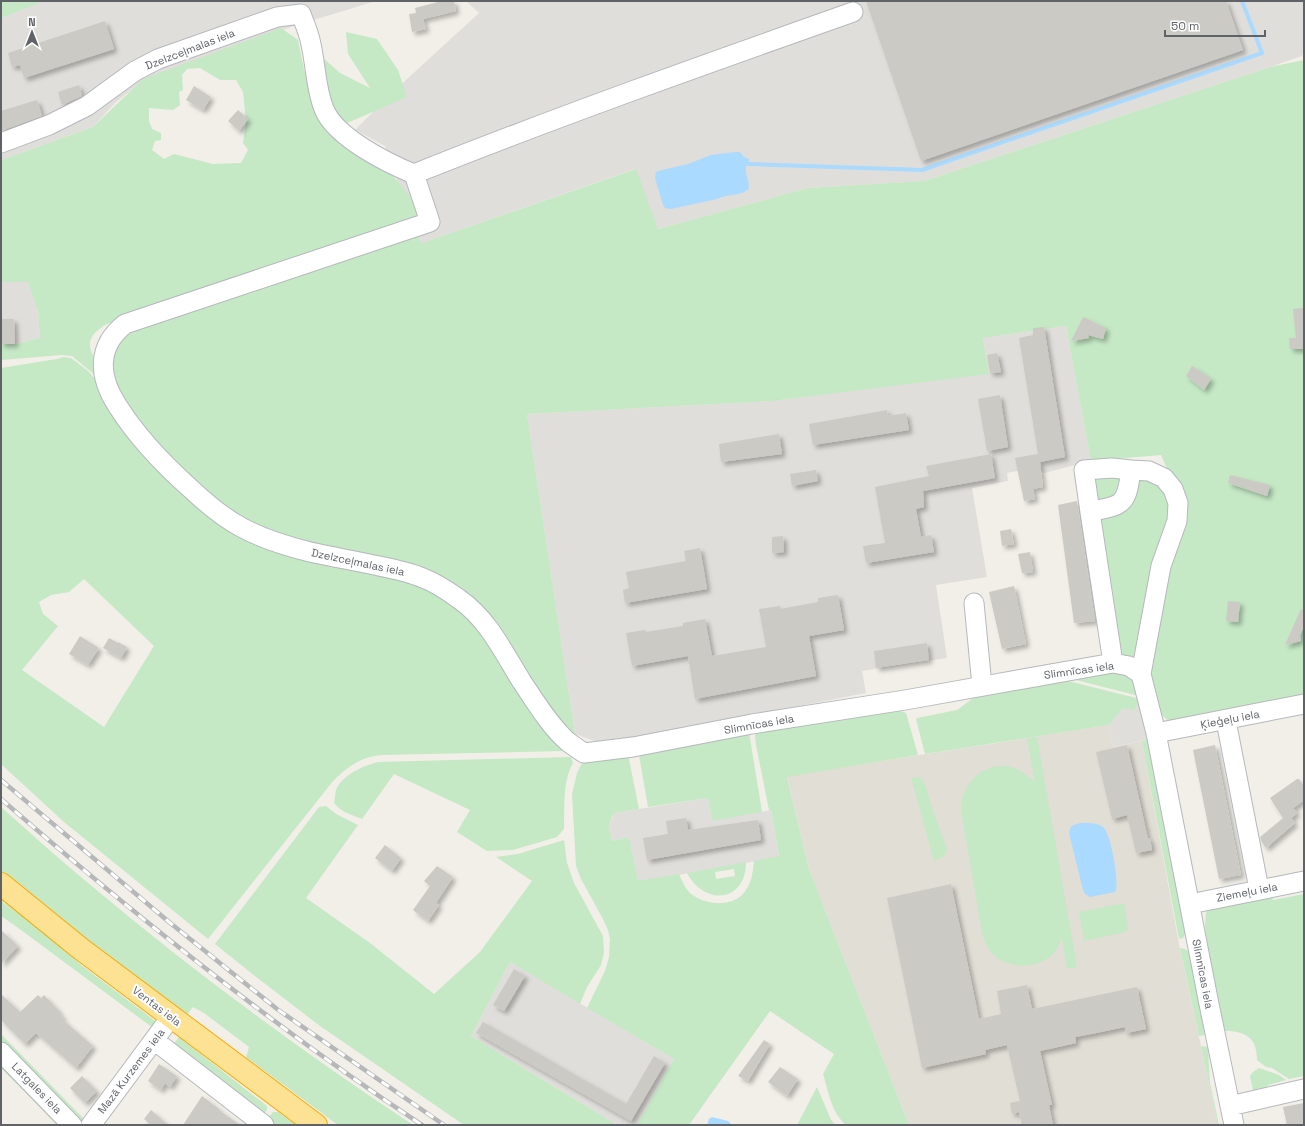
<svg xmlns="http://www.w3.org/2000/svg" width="1305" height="1126" font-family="'Space Grotesk',sans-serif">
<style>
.industrial{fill:#e0deda}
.education{fill:#e1ded6}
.green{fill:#c5e8c5;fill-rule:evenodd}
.water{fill:#aadaff}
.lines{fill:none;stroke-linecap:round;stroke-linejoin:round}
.stream{stroke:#aadaff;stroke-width:4}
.building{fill:#cccac5;filter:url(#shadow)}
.minor-casing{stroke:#b5b8bc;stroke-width:21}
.highway-casing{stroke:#f9ab00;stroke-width:24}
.minor{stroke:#fff;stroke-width:19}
.highway{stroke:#fde293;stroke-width:22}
.rail-casing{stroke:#b6b7b8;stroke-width:4.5}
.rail{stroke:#fff;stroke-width:3;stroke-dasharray:9;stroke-linecap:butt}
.labels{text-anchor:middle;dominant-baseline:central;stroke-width:4;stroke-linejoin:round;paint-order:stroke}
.street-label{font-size:11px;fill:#5f6368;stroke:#fff}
</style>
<defs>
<filter id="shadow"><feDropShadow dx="3.5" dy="3.5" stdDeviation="2" flood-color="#0004"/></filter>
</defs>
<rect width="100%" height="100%" fill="#f1efe8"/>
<path class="industrial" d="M1,1H376L294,26L141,82L115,103L93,127L1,160Z
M466,1H1304V51L1302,56L1270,67L924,181L808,188L658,229L635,169L422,243L412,222L385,146L355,130L394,91L479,13Z
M28,281L38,312L40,338L15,344H1V282Z
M1066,326L1091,461L1044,473L1031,468L1007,473L1008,481L972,488L987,577L936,585L947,658L862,671L866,693L603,744L575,734L527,414L772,401L989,373L983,338Z
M1140,699L1150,739L1113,747L1109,725L1123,708Z
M708,798L712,821L771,810L779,857L638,882L629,837L612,841L609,825L613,817L614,813Z
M510,962L674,1059L637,1125H617L471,1036Z"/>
<path class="education" d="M1109,725L1113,747L1142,741L1179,944L1218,1125H909L809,869L787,776Z"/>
<path class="green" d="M1,1H44L1,18Z
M281,28L298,40C300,50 308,91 312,96C329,118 420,190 416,214C415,224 400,226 392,230L107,324C89,334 84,345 98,362L96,376L72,356L62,355L1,360V344H15L40,338L38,312L28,282H1V160L93,127L143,79ZM200,68L220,80H236L243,92L246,121L243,143L248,150L241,163L213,164L174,154L164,159L152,150L155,141L161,140V133L152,129L149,121V108L173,110L180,105L179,92L183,90L182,75L187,69Z
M346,32L377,39L398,70L407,97L345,124L335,116L325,90L323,58L340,73L370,88L348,54Z
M1304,60V699L1172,723L1165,718L1160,713L1152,686L1149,663L1163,583L1187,513L1161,455L1091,461L1066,326L983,338L989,374L772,401L527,414L575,734L558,724L451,584L264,533L194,484L119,399L107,364L126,330L417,233L422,243L636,169L658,229L808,188L924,181L1270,67Z
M63,357L71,358L88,371L216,517L384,571L461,604L570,749L563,751L381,755C361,757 347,767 333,781L208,939L64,822L1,764V368L57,359ZM84,579L154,646L104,727L22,670L58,626L43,614L39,602L51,595L69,592Z
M1121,472L1119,499L1097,503L1093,475Z
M1153,475L1172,500L1167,511L1174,515L1136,656H1120L1099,516L1135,479Z
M1108,670L1131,673L1143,697L1064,677Z
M1064,680L1140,699L1134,710L1123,708L1109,725L925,754L916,719L917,718L957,710L976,696Z
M898,710L906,713L918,755L787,777L809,869L909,1125H846C831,1112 829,1093 823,1074L834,1054L770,1011L689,1125H637L674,1059L587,1008L605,971L609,957L610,939L608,930L603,919L581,879L576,866L572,794L577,773L581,765L586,760L628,754L639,809L614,813L609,825L612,841L629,837L638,881L679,874C682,881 685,888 690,893C703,904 728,908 742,895C751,886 753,873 754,861L779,856L771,810H769L756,745L755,735L757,731Z
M749,732L762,812L712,821L708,798L648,807L639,755Z
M1037,737L1077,967L1067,969L1062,939C1059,944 1057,949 1054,953C1039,968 1013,970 996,957C988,951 985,942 982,933L961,810C961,784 983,761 1011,767C1021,770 1027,776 1035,782L1027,739Z
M1150,739L1187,931L1183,938L1179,939L1142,741Z
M571,757L573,763C562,782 565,808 564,829L557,837L513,850L487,851L457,832L470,810L394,774L362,819C352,815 341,812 334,803C335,799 335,794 336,790C343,774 363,766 378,762Z
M919,777L924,781L933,811L947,849L944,857L934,861L911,778Z
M326,806L336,814L358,825L306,898L370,943L434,994L480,952L532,881L496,857L518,854L564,840L567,863L574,883L603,936L604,953L601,965L587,987L580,1004L510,962L471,1036L617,1125H464L320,1026L251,973L215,944L319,807Z
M1,807C30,833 58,858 88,883C191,970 300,1050 413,1125H338L246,1057L249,1047L204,1013L193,1007L186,1016L1,874Z
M746,862C746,903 704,906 687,873ZM734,869L735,876L716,879L715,872Z
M1271,892L1273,900L1304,894V1076L1289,1079L1272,1068L1266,1067L1257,1060C1257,1038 1246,1031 1225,1031L1208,949L1205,925L1206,913L1209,906Z
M1,901L41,929L81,965L154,1020L156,1023L153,1028L17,927L1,916Z
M1124,903L1128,928L1126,932L1084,941L1079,912Z
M1180,948L1185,949L1191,954L1205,1035L1199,1036Z
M1,1034L84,1119L83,1121L79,1120L1,1044Z
M179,1037L267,1106V1110L263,1114L172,1046Z
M1201,1046L1207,1047L1208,1049L1210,1083L1219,1125H1218Z
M1,1058L65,1125H57L1,1068Z
M1259,1068L1279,1075L1286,1080L1268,1085L1263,1092L1255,1094L1253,1090L1250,1076L1253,1072Z
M817,1087L831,1120L836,1125H797Z
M273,1112H278L296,1125H273L268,1118Z"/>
<path class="water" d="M735,152H740L744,157L749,159C749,163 746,165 746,169C745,176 751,182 748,190C739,196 727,194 717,199L671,209L665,208L663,205L655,178L656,172L662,170L688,164L711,155Z
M1080,823C1088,823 1098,822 1104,828C1111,836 1120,883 1115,892L1090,897L1085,894L1083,890L1069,833L1071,826Z
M712,1117L728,1121L732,1125H707L709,1119Z"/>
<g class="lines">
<path class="stream" d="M748,164L922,170L1262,53L1242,1"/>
</g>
<path class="building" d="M442,1H454L456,11L423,19L426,29L412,32L409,14L416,13L415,8Z
M866,1H1226L1243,50L921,161Z
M105,21L114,49L24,78L20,65L12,67L8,53Z
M79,85L82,96L62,105L58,92Z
M194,86L211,97L203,110L186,100Z
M37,100L42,116L1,131V111Z
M238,110L248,119L239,131L228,121Z
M1304,308V349H1290L1289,338H1296L1293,309Z
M1083,317L1106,328L1103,339L1088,335L1089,338L1071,341Z
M1,319H14L15,344H1Z
M1044,327L1065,457L1040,462L1043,487L1033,489L1035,499L1024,501L1015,458L1038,454L1019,338L1033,335V328Z
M997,353L1001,372L990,373L987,355Z
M1192,366L1211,379L1204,390L1186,376Z
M1000,395L1008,447L987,451L978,399Z
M887,410L888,416L906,413L909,430L813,445L809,424Z
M779,434L782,454L721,462L719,444Z
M991,454L995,478L923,491L924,507L916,509L921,537L931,535L934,552L866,563L863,546L885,543L875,487L929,476L926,466Z
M816,470L818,481L792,486L790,474Z
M1230,475L1270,485L1267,496L1228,483Z
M1077,501L1095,621L1074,623L1058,505Z
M1011,529L1014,544L1002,546L1000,531Z
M783,536L784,552L772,553V537Z
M700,548L707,589L625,603L623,590L629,588L626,572L686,561L684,551Z
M1030,552L1033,572L1022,573L1018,554Z
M1014,586L1026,644L1002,649L989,592Z
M838,595L844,630L809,636L816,676L695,699L688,656L632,666L626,633L645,630L646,632L683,626V623L705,619L712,656L766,647L759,609L780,606V609L818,602V598Z
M1228,601L1240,602L1238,622L1226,621Z
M1301,609L1304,611V626L1300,636L1301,641L1285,645Z
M80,636L99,648L88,665L69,654Z
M109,638L118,643V642L127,647L121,658L103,648Z
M927,643L929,660L876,668L874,651Z
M1127,745L1148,839L1150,838L1152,850L1136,853L1127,815L1112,819L1096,752Z
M1215,745L1241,875L1219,879L1193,750Z
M1297,779H1299L1304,786V800L1293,808L1297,813L1291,818L1295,823L1266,848L1261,841L1260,837L1283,818L1270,798Z
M686,818L688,830L758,820L761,840L647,860L643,838L668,834L666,821Z
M385,845L401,858L392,871L375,858Z
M437,866L453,877L436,903L439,905L428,921L413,910L430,886L424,881Z
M951,884L979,1019L1001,1014L997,991L1027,985L1032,1009L1137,987L1146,1029L1126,1033L1125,1027L1091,1034L1075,1037L1076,1043L1040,1051L1052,1105H1049L1053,1125H1022L1019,1112L1012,1114L1010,1103L1020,1101L1007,1045L985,1050L986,1054L922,1068L887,898Z
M1,930L18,946L1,964Z
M514,969L525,976L504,1011L493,1005Z
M1,994L20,1012L38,995L41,998L44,995L59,1011L58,1012L63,1017L62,1019L93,1046L76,1068L36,1033L25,1044L1,1020Z
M483,1022L626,1104L654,1056L665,1063L631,1121L476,1033Z
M764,1040L770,1044L748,1081L738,1076Z
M159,1064L177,1076L170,1087L165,1083L161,1090L148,1081Z
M780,1067L798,1079L787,1096L768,1082Z
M82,1076L97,1091L85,1103L70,1088Z
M202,1096L219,1109V1110L240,1125H183Z
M1304,1103V1125H1287L1283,1107Z
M151,1110L168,1125H151L144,1119Z"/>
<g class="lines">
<defs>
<path id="minor" d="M1,143L49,125L87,106L135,71L158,59L277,17L301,14C304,22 308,31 310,40C316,63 315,87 324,109C335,137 387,163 414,174L430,222L125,324C96,347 99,377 117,405C137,437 163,464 191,489C206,503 222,517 241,527C262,539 286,546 310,552C333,557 356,561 379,566C394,569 409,572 423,578C436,583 448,591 459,599C488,619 504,653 522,682C535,701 550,726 567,741C572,745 578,749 584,753L633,747L752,724L905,700L1113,663L1129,666L1141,674L1156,733L1209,1004L1234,1125
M414,174C559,116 706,64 853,12
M1090,512L1084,470L1112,468L1131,470
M974,603L982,686
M1113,663L1090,512C1098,509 1110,509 1118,504C1129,498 1129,481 1131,470L1149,471L1164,478L1173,489L1178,503L1177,521L1161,566L1141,674
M1226,721L1259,889
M1156,733L1304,704
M1190,904L1304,881
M154,1040L264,1125
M1,1052L72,1125
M1230,1106L1304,1089
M91,1125L171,1017"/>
<path id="highway" d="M1,884L81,949L316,1125"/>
</defs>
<use href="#minor" class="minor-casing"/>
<use href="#highway" class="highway-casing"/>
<use href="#minor" class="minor"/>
<use href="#highway" class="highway"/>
<defs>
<path id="rail" d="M1,780L169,922L277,1009L444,1125
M1,799C135,916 274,1027 422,1125"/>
</defs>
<use href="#rail" class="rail-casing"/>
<use href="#rail" class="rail"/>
</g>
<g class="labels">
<g class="street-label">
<text transform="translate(190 49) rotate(-21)">Dzelzceļmalas iela</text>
<text transform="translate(358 562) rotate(12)">Dzelzceļmalas iela</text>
<text transform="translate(1079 670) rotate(-8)">Slimnīcas iela</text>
<text transform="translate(1230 719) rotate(-11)">Ķieģeļu iela</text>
<text transform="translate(759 724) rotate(-10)">Slimnīcas iela</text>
<text transform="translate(1247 892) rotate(-11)">Ziemeļu iela</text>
<text transform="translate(1203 974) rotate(79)">Slimnīcas iela</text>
<text transform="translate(157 1006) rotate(37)">Ventas iela</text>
<text transform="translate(131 1071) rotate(-53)">Mazā Kurzemes iela</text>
<text transform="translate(37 1088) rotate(46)">Latgales iela</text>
</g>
</g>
<rect width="1305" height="1126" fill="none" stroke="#5f6368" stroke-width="4"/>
<g transform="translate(32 32)" stroke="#ffffff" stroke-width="3" paint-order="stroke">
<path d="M0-3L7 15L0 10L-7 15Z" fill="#5f6368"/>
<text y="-6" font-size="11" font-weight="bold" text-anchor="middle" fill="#5f6368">N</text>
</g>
<path d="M1165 30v6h100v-6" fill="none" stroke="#5f6368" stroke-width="2"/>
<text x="1171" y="30" font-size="12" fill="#5f6368" stroke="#ffffff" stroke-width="3" paint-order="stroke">50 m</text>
</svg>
